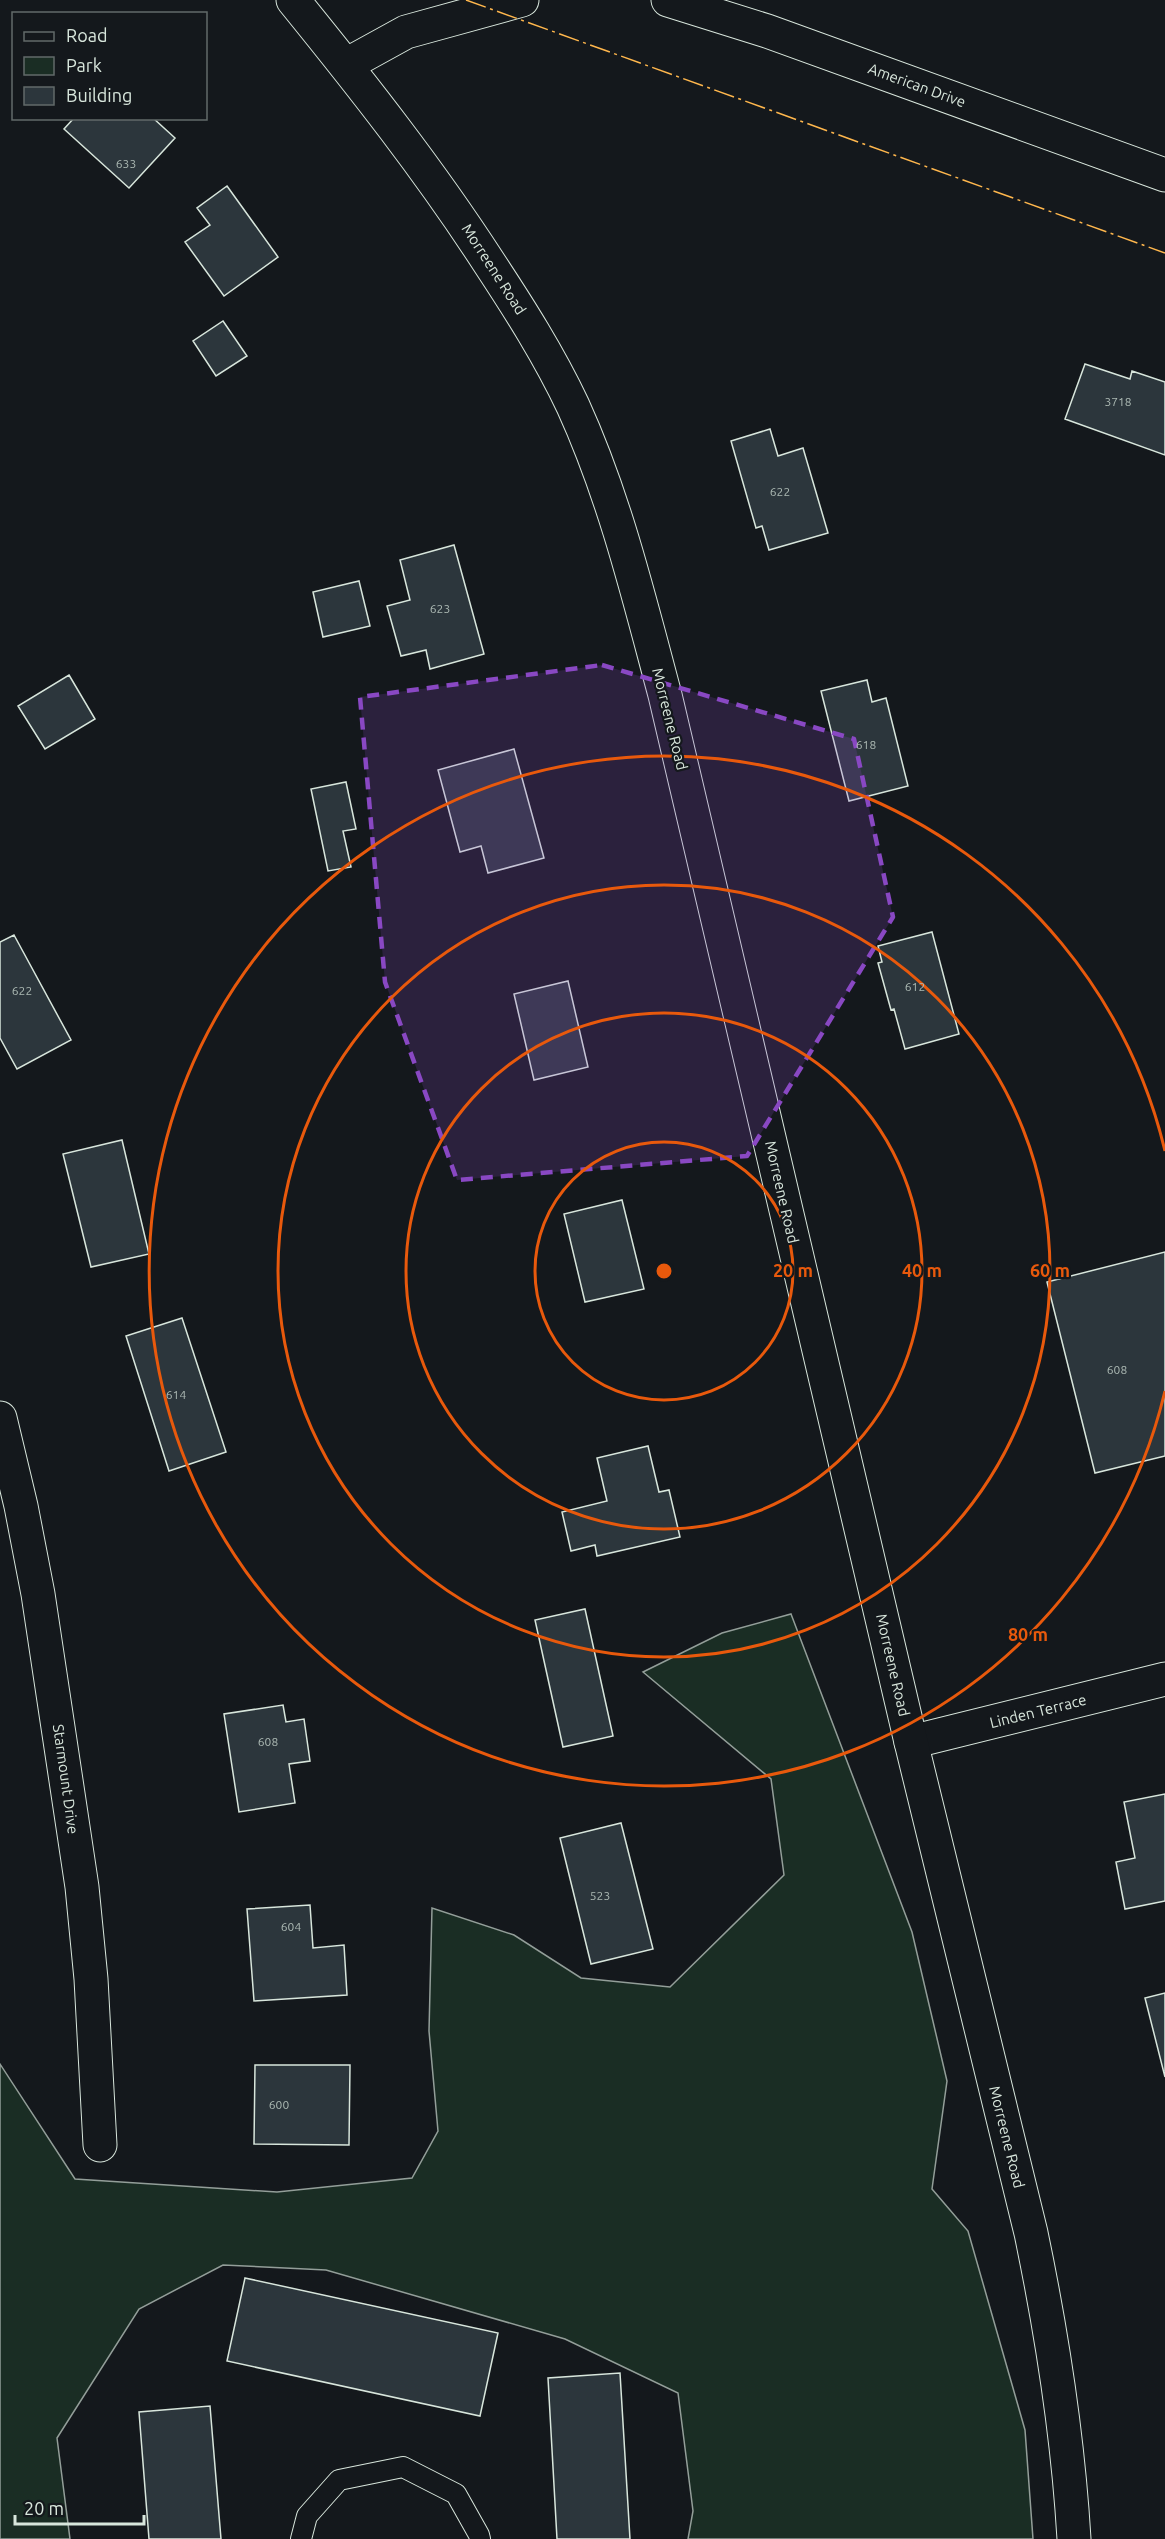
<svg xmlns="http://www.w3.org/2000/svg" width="1165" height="2539" font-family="Ubuntu,sans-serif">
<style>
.green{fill:#1a2d24;stroke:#939e99;stroke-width:1.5}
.building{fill:#2c363c;stroke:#d8e6dc;stroke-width:1.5}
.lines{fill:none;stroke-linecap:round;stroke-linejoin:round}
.lane-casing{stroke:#d8e6dc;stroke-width:22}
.street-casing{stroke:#d8e6dc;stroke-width:35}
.secondary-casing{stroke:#d8e6dc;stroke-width:35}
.lane{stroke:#14181c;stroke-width:20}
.street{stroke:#14181c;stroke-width:33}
.secondary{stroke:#14181c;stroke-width:33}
.power{stroke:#ffb74d;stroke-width:1.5;stroke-dasharray:21 4.5 3 4.5;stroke-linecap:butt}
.marked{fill:#8948c3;fill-opacity:0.2;stroke:#8948c3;stroke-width:4.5;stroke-dasharray:12 8;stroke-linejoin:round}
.ring{fill:none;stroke:#e8590c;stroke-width:3}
.labels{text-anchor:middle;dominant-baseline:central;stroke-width:4.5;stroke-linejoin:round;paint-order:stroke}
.number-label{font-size:12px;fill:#adbab4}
.street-label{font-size:15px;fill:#d8e6dc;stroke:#14181c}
.centre{fill:#e8590c;stroke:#14181c;stroke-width:3}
.ring-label{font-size:18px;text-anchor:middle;font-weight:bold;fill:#e8590c;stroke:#14181c;stroke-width:4.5;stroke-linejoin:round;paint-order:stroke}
</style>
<rect width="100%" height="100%" fill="#14181c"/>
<path class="green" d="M791,1614L912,1932L947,2081L932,2189L968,2231L1025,2430L1033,2539H688L693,2511L678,2393L565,2339L326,2270L223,2265L139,2309L57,2438L70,2539H0V2064L75,2179L277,2192L412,2178L438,2131L429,2031L432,1908L514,1935L581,1978L670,1987L784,1875L771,1779L643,1672L722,1633Z"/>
<path class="building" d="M74,118H153L175,138L129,188L64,129Z
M227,186L278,257L224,296L185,242L210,225L197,208Z
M223,321L247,356L216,376L193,341Z
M1085,364L1130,379L1132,371L1165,382V455L1065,419Z
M770,429L778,456L803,448L828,533L769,550L762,526L756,528L731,441Z
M454,545L484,654L430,669L426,650L401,656L387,606L410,600L400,560Z
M359,581L370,626L323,637L313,592Z
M69,675L95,719L45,749L18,706Z
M867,680L872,702L886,698L908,786L849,801L821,691Z
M514,749L544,858L488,873L481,846L460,852L438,770Z
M346,782L356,829L343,831L351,867L328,871L311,789Z
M932,932L959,1034L905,1049L894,1009L891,1010L878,963L882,962L878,946Z
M14,935L71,1040L17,1069L0,1038V942Z
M568,981L588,1067L534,1080L514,994Z
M122,1140L149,1254L91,1267L63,1154Z
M622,1200L644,1289L585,1302L564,1214Z
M1165,1252V1456L1095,1473L1047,1282Z
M182,1318L226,1452L169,1471L126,1336Z
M648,1446L659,1492L669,1490L680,1537L597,1556L595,1545L571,1551L562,1512L607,1501L597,1458Z
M585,1609L613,1736L563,1747L535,1620Z
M283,1705L286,1722L304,1719L310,1761L289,1764L295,1803L239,1812L224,1714Z
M1165,1794V1901L1125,1909L1116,1862L1135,1858L1124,1802Z
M621,1823L653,1949L591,1964L560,1838Z
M310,1905L313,1948L344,1945L347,1995L254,2001L247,1909Z
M1165,1993V2077L1145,1998Z
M255,2065H350L349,2145L254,2144Z
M245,2278L498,2333L480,2416L227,2361Z
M620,2373L630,2539H557L548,2378Z
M210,2406L221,2539H149L139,2412Z"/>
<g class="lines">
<defs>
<path id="lane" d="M301,2539L307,2516L339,2480L403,2467L456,2494L479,2535L480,2539"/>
<path id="street" d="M0,1418L21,1506L38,1594L82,1887L91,1979L100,2145
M911,1742L1165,1679"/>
<path id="secondary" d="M293,0C362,85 429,170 488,261C519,308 549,355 573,406C615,498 639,598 665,695L911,1742L1031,2233C1052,2334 1068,2437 1074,2539
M668,0L767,31L1165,175
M346,65L406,32L522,0"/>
</defs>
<use href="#lane" class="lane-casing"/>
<use href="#street" class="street-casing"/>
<use href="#secondary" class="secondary-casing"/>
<use href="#lane" class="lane"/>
<use href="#street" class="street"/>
<use href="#secondary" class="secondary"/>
<path class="power" d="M466,0L1165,253"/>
</g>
<path class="marked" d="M602,665L854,739L893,917L747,1156L457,1180L385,982L360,697Z"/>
<g class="ring">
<circle cx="664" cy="1271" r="129"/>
<circle cx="664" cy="1271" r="258"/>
<circle cx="664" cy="1271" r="386"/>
<path d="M1165 1391A515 515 0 1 1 1165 1151"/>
</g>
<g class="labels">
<g class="number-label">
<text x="126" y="163">633</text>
<text x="1118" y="401">3718</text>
<text x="780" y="491">622</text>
<text x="440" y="608">623</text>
<text x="866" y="744">618</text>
<text x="915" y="986">612</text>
<text x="22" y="990">622</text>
<text x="1117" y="1369">608</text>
<text x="176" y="1394">614</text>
<text x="268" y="1741">608</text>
<text x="600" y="1895">523</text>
<text x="291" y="1926">604</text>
<text x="279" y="2104">600</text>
</g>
<g class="street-label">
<text transform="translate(917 85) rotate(20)">American Drive</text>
<text transform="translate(494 269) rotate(57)">Morreene Road</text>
<text transform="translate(670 719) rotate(76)">Morreene Road</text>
<text transform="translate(782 1192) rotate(77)">Morreene Road</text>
<text transform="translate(893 1665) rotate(77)">Morreene Road</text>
<text transform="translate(1038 1711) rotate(-14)">Linden Terrace</text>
<text transform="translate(66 1779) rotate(82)">Starmount Drive</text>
<text transform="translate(1007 2137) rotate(76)">Morreene Road</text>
</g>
</g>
<circle cx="664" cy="1271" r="9" class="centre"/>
<g class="ring-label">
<text x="793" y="1277">20 m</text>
<text x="922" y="1277">40 m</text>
<text x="1050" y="1277">60 m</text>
<text x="1028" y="1641">80 m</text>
</g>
<rect x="12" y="12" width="195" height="108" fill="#14181c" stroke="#626a69" stroke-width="1.5"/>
<rect x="24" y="32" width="30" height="9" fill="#14181c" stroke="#626a69" stroke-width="1.5"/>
<text x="66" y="42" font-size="18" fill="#d8e6dc">Road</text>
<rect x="24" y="57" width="30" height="18" fill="#1a2d24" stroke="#626a69" stroke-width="1.5"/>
<text x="66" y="72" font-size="18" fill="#d8e6dc">Park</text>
<rect x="24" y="87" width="30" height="18" fill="#2c363c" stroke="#626a69" stroke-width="1.5"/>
<text x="66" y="102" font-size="18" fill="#d8e6dc">Building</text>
<path d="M15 2515v9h129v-9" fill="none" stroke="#d8e6dc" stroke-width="3"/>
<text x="24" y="2515" font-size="18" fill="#d8e6dc" stroke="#14181c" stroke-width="4.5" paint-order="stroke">20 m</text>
</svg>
